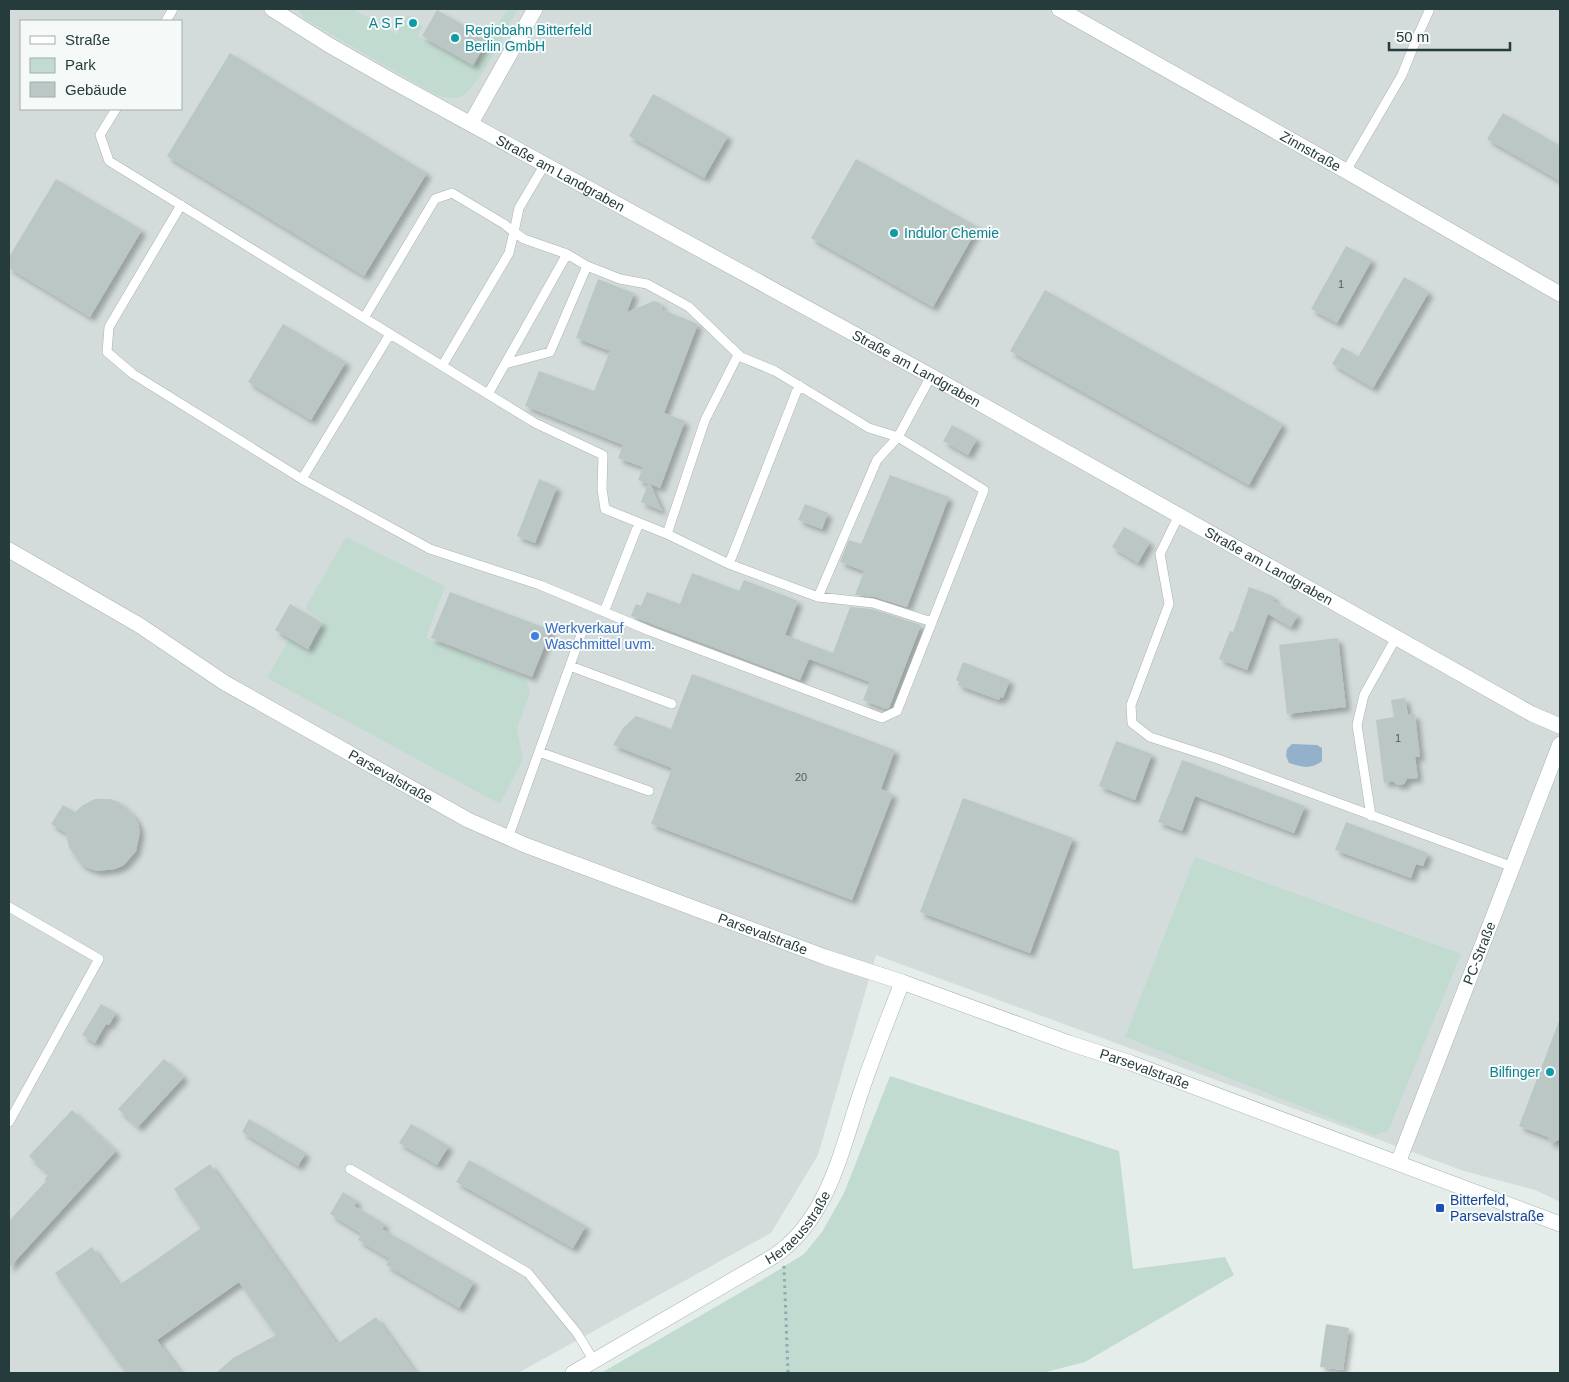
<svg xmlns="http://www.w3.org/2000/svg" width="1569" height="1382" font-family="Helvetica,sans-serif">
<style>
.built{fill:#d3dcdb;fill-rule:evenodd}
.green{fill:#c1dbd0}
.water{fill:#94b1cb}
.building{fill:#bbc7c5;filter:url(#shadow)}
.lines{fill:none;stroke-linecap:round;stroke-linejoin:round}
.service-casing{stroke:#a8b4b3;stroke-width:10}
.minor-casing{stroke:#a8b4b3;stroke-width:16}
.tertiary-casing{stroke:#a8b4b3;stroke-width:16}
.path{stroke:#89acac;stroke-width:3;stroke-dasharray:2.5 4;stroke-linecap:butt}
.service{stroke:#fff;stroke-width:9}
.minor{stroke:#fff;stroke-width:15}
.tertiary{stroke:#fff;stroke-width:15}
.culture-dot{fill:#0f9aa8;stroke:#f5f9f8;stroke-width:2}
.shop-dot{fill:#3f7fe0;stroke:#f5f9f8;stroke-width:2}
.transit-dot{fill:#1a4fb4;stroke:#f5f9f8;stroke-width:2}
.labels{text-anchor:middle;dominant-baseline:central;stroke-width:4;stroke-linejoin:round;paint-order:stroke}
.number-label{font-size:11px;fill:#4b5f5e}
.culture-label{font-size:14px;fill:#0d838f;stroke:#f5f9f8;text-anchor:end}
.street-label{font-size:14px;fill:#263c3c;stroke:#f5f9f8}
.shop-label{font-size:14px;fill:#366cbe;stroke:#f5f9f8;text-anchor:start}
.transit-label{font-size:14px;fill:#164399;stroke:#f5f9f8;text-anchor:start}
</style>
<defs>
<filter id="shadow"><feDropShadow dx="4.5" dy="4.5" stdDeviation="2.5" flood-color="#0004"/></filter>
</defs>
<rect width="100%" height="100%" fill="#e5edeb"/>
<path class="built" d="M9,9H1560V1202L1535,1190L1464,1171L876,955L818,1155L771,1233L518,1373H9ZM21,21H181V109H21Z"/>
<path class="green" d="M299,9H353L397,34L408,15L419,21L418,23L423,26L418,36L474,67L507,9H518C507,28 480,86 462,96C453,100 444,97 436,95L303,18Z
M346,537L445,586L426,638L525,678L530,691L517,729L523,759L500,804L267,678L289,639L309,651L325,623L305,608Z
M1195,857L1461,954L1388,1131L1374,1135L1125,1037Z
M890,1076L1119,1151L1133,1269L1225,1257L1234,1275L1085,1362L1042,1373H601L762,1280L804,1254L822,1232L844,1193Z"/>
<path class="water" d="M1292,744L1317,745L1322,748V761C1310,770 1303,767 1289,763L1286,756L1287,749Z"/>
<path class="building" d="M437,10L488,39L473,65L422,36Z
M230,53L427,173L364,276L167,156Z
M653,94L728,136L704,178L629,136Z
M1503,113L1560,146V181L1487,139Z
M856,159L978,227L933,307L811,238Z
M56,179L142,230L90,317L9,268V257Z
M1346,246L1372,260L1337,323L1311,309Z
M1404,277L1429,292L1373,388L1332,364L1342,347L1358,357Z
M598,279L634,293L627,312L654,301L660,303L663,310L698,324L664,413L685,421L660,488L650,484L662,511L641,502L648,484L638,480L643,467L618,458L623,445L525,406L539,371L594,391L610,351L576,338Z
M1045,290L1283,424L1249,485L1010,351Z
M283,324L346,362L311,420L248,382Z
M952,425L977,439L968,455L943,441Z
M890,475L949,497L907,607L875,597L855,595L864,571L840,562L849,540L861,544Z
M539,479L557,487L535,543L517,536Z
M805,504L828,513L822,529L798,520Z
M1124,527L1150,542L1138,563L1112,547Z
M692,573L739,591L744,580L798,601L785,635L833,653L850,607L872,609L921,625L889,708L886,709L863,700L870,682L809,659L800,680L631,616L636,604L641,606L647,592L680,604Z
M1249,587L1275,597L1273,601L1298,615L1291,627L1268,614L1247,670L1219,659L1230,631L1233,632Z
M450,592L551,630L532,677L431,638Z
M290,604L322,623L308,649L275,630Z
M1338,638L1346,707L1287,714L1279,645Z
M963,662L1010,680L1003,698L1000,697L999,700L958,685L959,682L956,680Z
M692,674L895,750L881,789L893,794L852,900L651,824L672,768L613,745L623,728L636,716L671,729Z
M1405,698L1408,715L1415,714L1420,757H1415L1418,778L1407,779L1404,784L1398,785L1392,781L1384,783L1376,720L1394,717L1391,700Z
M1116,741L1152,754L1135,800L1099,786Z
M1182,760L1305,806L1294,833L1195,796L1182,831L1158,822Z
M963,798L1073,838L1030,953L920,912Z
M95,799H110L119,802L133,815L138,823L140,832L136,851L124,865L115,869L97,871L88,868L80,863L69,847L66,833L51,824L63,805L75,812L83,805Z
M1346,822L1428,853L1423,866L1416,864L1411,878L1335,850Z
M101,1004L116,1013L109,1025L106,1024L95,1043L82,1035Z
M1559,1021L1560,1139L1551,1144L1548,1137L1519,1126Z
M164,1059L184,1077L138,1127L118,1109Z
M72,1110L116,1151L9,1268V1221L46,1181L44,1180L49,1174L29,1156Z
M249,1119L306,1153L298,1166L242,1132Z
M411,1124L449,1146L437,1165L399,1143Z
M469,1160L586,1226L573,1248L456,1182Z
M210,1164L337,1344L376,1317L416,1373H216L233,1358L276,1335L239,1282L157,1340L181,1373H126L55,1273L92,1247L119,1285L153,1262L201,1228L174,1189Z
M343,1192L357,1201L354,1206L385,1224L382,1229L474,1282L459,1308L386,1265L390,1259L358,1240L362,1234L330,1214Z
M1326,1324L1349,1328L1343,1370L1320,1367Z"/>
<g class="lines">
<defs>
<path id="service" d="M166,21L173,9
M116,109L100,135L109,161L535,423L603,455L602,489L605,509L667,534L729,564L818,597L873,603L932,622
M545,164L519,208L514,232L524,239L567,254L587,266
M1346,171L1402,75L1418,35L1429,11
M181,205L109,327L107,352L133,374L302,479L390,334
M364,318L435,199L452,193L504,224L514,232L509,253L442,366
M488,394L567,254
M302,479L430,549L540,585L650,631L882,718L897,711L984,490L898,437L869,428L775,371L741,357L689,307L647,284L620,279L587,266L550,352L505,364
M1179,515L1160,554L1169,604L1131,705L1132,723L1150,737L1218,759L1513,867
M667,534L705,420L738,355
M729,564L799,385
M818,597L877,460L898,437L931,376
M604,612L639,523
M570,666L672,704
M539,752L649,791
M1371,816L1357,725L1364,695L1397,636
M508,838L582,632
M9,907L99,959L9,1122
M350,1169L528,1273L577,1333L594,1361"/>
<g id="minor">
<path id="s1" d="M272,9L329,45L394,82L931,376L1532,714L1560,726"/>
<path id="s2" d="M1059,9L1346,171L1560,294"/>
<path d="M471,123L535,9"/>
<path id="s3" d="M1398,1163L1560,744"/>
</g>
<g id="tertiary">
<path id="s4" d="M9,550L139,625L225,683L468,820L525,845L825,957L902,982L1069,1043L1131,1063L1560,1224"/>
<path id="s5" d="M573,1373L774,1256C830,1218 842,1146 863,1086C875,1051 889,1017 902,982"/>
</g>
</defs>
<use href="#service" class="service-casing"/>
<use href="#minor" class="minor-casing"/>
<use href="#tertiary" class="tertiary-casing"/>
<path class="path" d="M784,1266L788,1373"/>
<use href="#service" class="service"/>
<use href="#minor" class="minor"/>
<use href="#tertiary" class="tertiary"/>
</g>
<g class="culture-dot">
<circle cx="413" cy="23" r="5"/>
<circle cx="455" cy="38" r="5"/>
<circle cx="894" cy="233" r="5"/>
<circle cx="1550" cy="1072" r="5"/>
</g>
<circle class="shop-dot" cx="535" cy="636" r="5"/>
<rect class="transit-dot" x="1435" y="1203" width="10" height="10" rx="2.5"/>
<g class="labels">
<g class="number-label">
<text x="1341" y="284">1</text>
<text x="1398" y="738">1</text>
<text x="801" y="777">20</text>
</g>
<g class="culture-label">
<text x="403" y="23">A S F</text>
<text x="465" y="30" text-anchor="start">Regiobahn Bitterfeld<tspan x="465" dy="16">Berlin GmbH</tspan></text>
<text x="904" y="233" text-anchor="start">Indulor Chemie</text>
<text x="1540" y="1072">Bilfinger</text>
</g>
<g class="street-label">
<text stroke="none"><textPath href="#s2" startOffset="289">Zinnstraße</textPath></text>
<text stroke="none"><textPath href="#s1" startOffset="332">Straße am Landgraben</textPath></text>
<text stroke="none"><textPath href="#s1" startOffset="738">Straße am Landgraben</textPath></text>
<text stroke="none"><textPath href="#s1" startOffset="1142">Straße am Landgraben</textPath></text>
<text stroke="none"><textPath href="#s4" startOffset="444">Parsevalstraße</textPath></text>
<text stroke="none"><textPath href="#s4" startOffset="849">Parsevalstraße</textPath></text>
<text stroke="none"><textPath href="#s3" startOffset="225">PC-Straße</textPath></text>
<text stroke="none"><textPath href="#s4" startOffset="1254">Parsevalstraße</textPath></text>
<text stroke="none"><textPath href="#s5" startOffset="270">Heraeusstraße</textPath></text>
</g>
<g class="shop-label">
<text x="545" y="628">Werkverkauf<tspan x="545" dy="16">Waschmittel uvm.</tspan></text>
</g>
<g class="transit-label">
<text x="1450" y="1200">Bitterfeld,<tspan x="1450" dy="16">Parsevalstraße</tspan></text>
</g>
</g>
<rect width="1569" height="1382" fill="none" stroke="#263c3c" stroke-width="20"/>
<rect x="20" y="20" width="162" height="90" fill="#f5f9f8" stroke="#a2adad"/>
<rect x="30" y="36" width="25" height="8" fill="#ffffff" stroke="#a2adad"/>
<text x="65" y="45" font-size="15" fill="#263c3c">Straße</text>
<rect x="30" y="58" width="25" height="15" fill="#c1dbd0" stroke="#a2adad"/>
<text x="65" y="70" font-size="15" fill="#263c3c">Park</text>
<rect x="30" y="82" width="25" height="15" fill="#bbc7c5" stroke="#a2adad"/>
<text x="65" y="95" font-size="15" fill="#263c3c">Gebäude</text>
<path d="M1389 42v8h121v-8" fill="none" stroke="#263c3c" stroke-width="2.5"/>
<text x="1396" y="42" font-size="15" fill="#263c3c" stroke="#f5f9f8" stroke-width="4" paint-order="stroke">50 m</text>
</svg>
